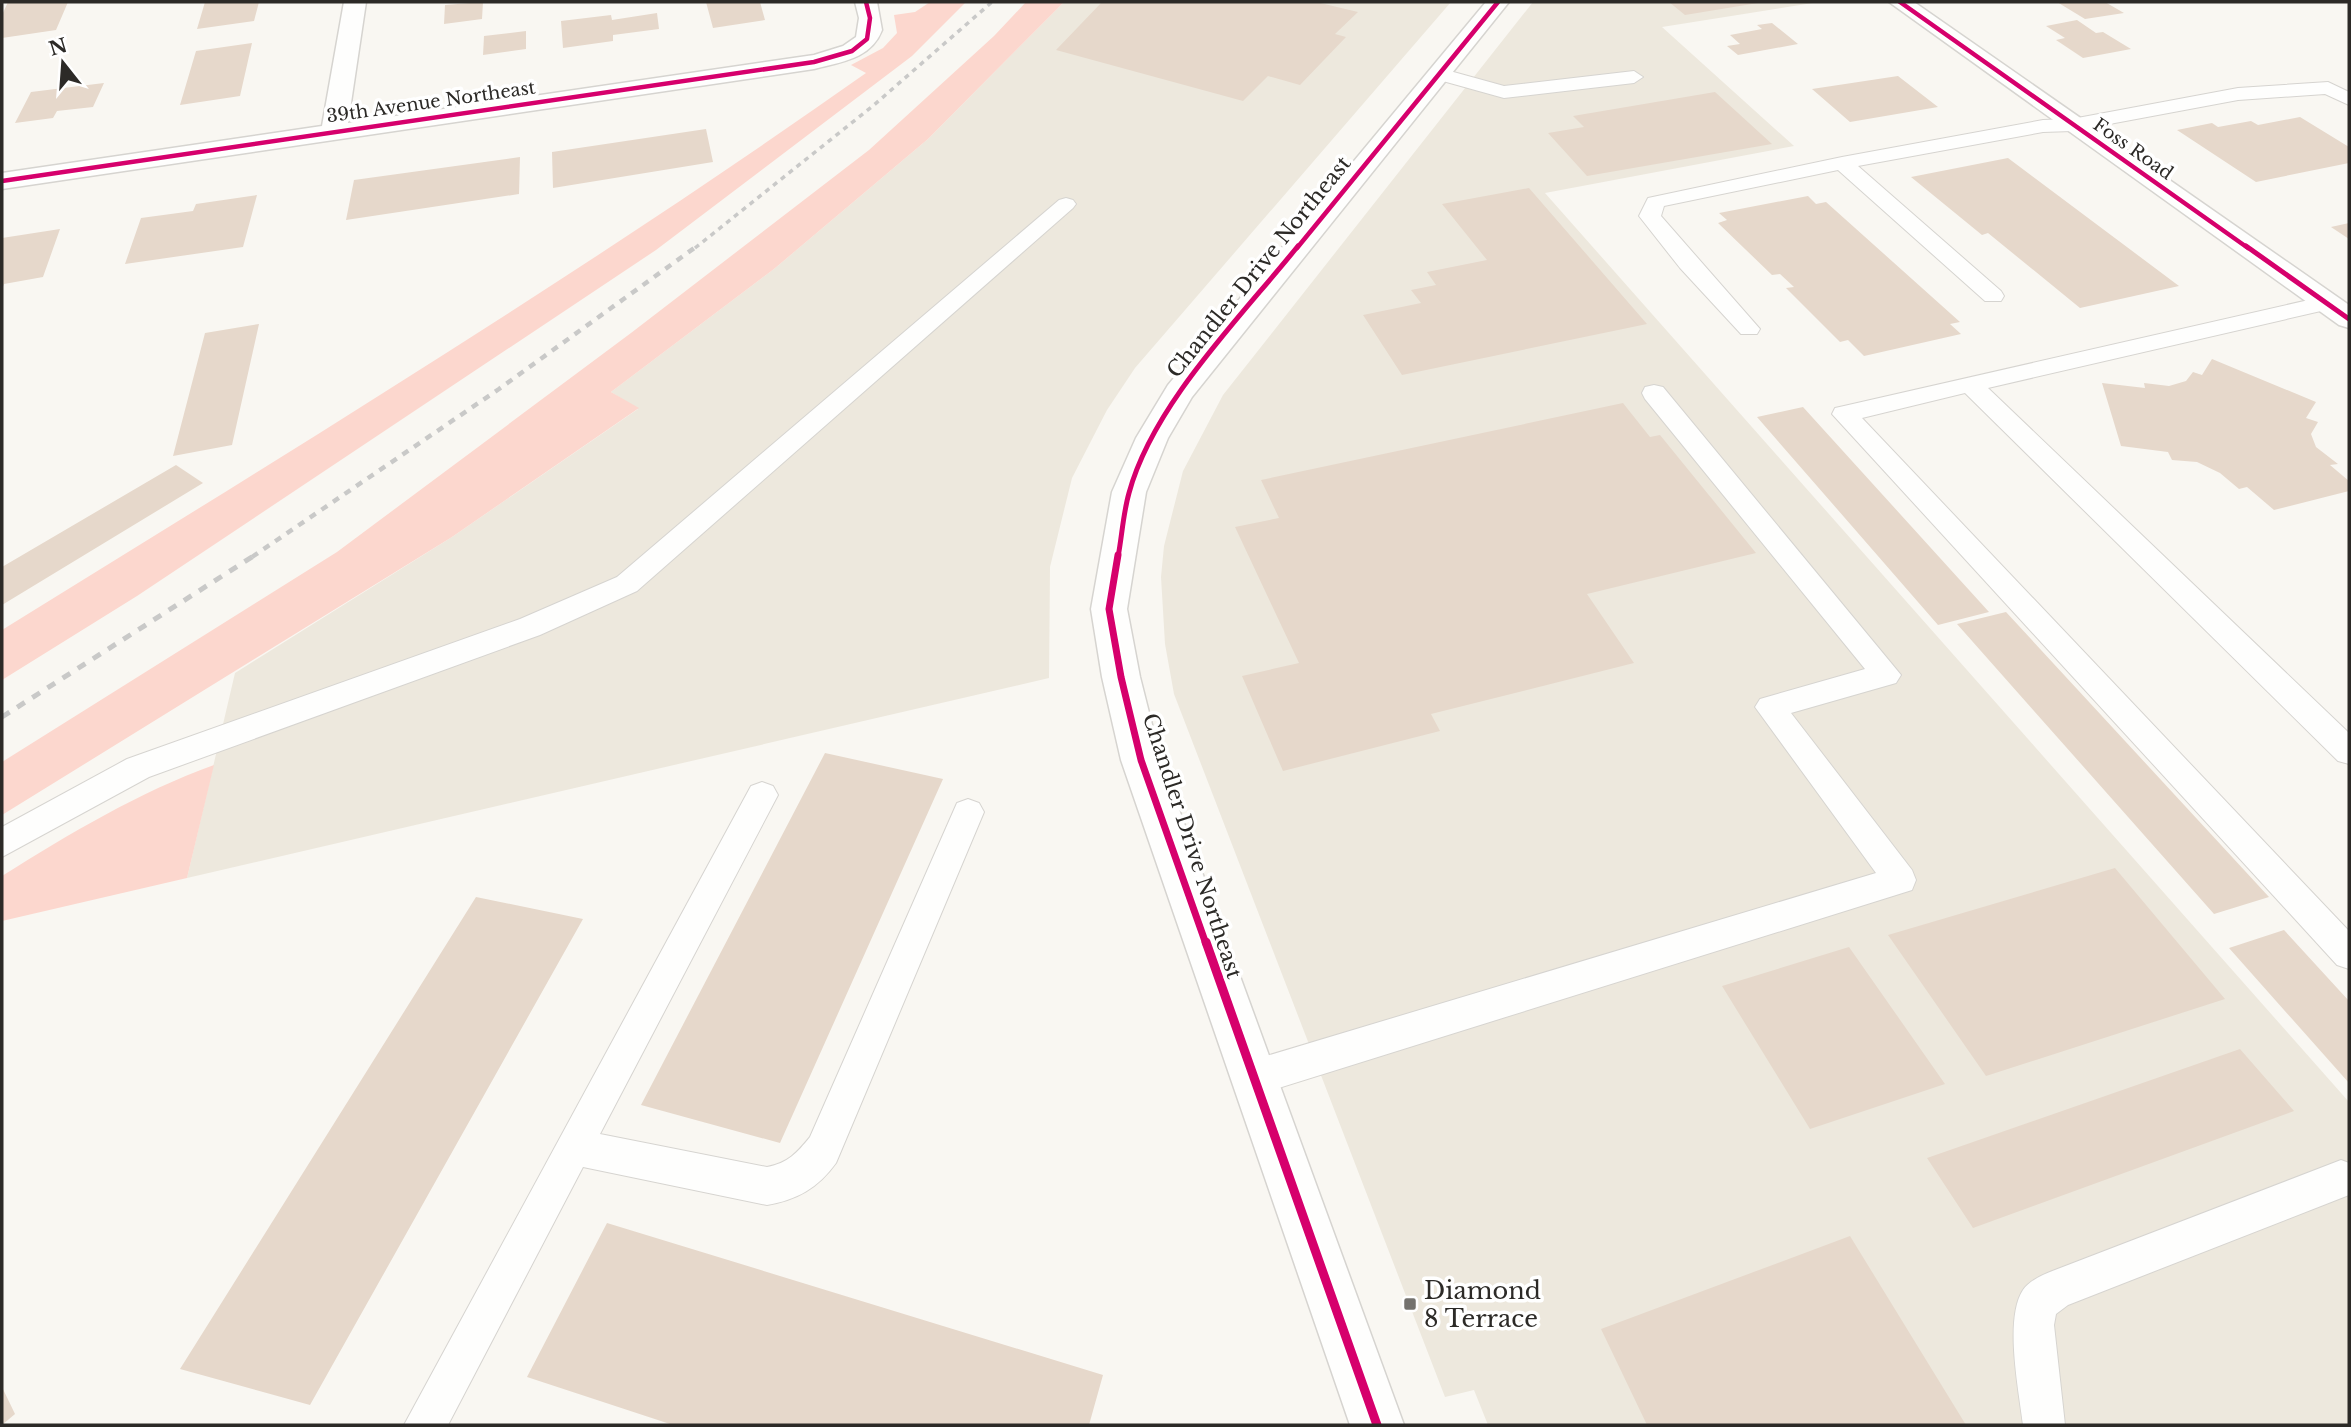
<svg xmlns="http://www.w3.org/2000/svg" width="2351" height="1427" font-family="'Libre Baskerville',serif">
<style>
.built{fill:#ede8dd}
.green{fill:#fcd7ce}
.building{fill:#e6d8cb}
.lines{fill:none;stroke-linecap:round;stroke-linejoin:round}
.lane-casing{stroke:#d6d4d0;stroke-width:2}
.street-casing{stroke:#d6d4d0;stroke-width:3}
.secondary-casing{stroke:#d6d4d0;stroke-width:3}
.lane{fill:#fefefd;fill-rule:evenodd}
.street{fill:#fefefd;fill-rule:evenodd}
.secondary{fill:#fefefd;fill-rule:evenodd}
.rail-far2{stroke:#c9c9c8;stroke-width:3.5;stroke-dasharray:5 5;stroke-linecap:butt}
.rail-far1{stroke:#c9c9c8;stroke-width:4.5;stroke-dasharray:7 7;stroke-linecap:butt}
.rail{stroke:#c9c9c8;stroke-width:5;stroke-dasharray:9 9;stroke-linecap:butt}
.cycleway-far3-casing{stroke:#fff;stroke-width:7}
.cycleway-far2-casing{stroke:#fff;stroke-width:9}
.cycleway-far1-casing{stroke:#fff;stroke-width:11}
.cycleway-casing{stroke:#fff;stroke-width:13}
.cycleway-far3{stroke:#d6006c;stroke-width:4.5}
.cycleway-far2{stroke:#d6006c;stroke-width:5}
.cycleway-far1{stroke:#d6006c;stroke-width:7}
.cycleway{stroke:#d6006c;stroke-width:9}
.poi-dot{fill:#74726e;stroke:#fff;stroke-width:2.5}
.labels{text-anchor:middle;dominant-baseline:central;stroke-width:7;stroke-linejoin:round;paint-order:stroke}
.far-street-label{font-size:18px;fill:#2c2a27;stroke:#fff}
.street-label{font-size:21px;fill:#2c2a27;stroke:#fff}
.near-poi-label{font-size:24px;fill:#2c2a27;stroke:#fff;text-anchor:start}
</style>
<rect width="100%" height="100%" fill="#f9f7f2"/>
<path class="built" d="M1064,2H1451L1135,368L1107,410L1072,478L1050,567L1049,678L187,878L235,673L452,537L638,409L611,392L774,269L928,139Z
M1533,2H1819L1662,27L1794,146L1545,193L2349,1102V1425H1488L1474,1390L1445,1397L1174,694L1165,644L1161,577L1164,546L1183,471L1223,395Z"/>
<path class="green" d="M930,2H966L912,56L656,250L137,596L2,680V630C293,450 586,271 866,73L851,65L883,48L897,33L894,15L915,12Z
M1026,2H1064L928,139L774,269L611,392L639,408L452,537L2,815V762L337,552L631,333L869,150L994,36Z
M214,765L187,878L2,921V876C69,834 139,792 214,765Z"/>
<path class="building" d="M8,2H68L56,30L2,38V15Z
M205,2H259L254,21L197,29Z
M483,2L482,19L444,24L445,5Z
M706,2H760L765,20L713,28Z
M1102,2H1316L1358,12L1335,34L1346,37L1300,85L1268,76L1243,101L1056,50Z
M1669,2H1758V3L1685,15Z
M2057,2H2105L2124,13L2085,19Z
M657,13L659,29L613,35V41L563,48L561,21L611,15L612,20Z
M2077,20L2096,33L2103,32L2131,49L2083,58L2056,40L2065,38L2046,26Z
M1772,23L1798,44L1738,55L1727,46L1740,44L1730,35L1762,29L1757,25Z
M526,31V49L483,55L484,36Z
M252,43L240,96L180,105L196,51Z
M1898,76L1938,107L1850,122L1812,89Z
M104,83L93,107L57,111L53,118L15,123L31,92Z
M1715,92L1772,144L1587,176L1548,133L1584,127L1573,116Z
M2300,117L2349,147V163L2256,182L2177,130L2212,123L2218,127L2251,121L2258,125Z
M706,129L713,162L553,188L552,152Z
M520,157L519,194L346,220L354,180Z
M2008,158L2179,286L2080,308L1988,233L1982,235L1911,177Z
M1529,188L1647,324L1402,375L1363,315L1421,303L1411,290L1436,285L1427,272L1487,260L1442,204Z
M257,195L243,247L125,264L141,218L193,211L196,204Z
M1808,196L1816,204L1826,202L1960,322L1950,324L1961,334L1864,356L1848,340L1840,342L1786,288L1794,287L1780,274L1772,275L1718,223L1727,220L1719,213Z
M2349,223V239L2331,227Z
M60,229L43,277L4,284L2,290V238Z
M259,324L232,445L173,456L205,333Z
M2212,359L2316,402L2306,418L2318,422L2311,434L2316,447L2338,464L2330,465L2349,481V491L2274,510L2247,487L2239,489L2220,473L2197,462L2172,460L2168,452L2121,446L2102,383L2145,388L2144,383L2169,386L2186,381L2193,372L2202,375Z
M1623,403L1650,437L1660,435L1756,553L1587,594L1634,663L1431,714L1440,731L1283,771L1242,676L1299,663L1235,527L1279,518L1261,480Z
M1803,407L1989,612L1938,625L1757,417Z
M176,465L203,483L2,605V567Z
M2006,612L2269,897L2214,914L1957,624Z
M825,753L943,779L780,1143L641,1105Z
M2115,868L2225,999L1986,1076L1888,935Z
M476,897L583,919L310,1405L180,1369Z
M2284,930L2349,1001V1083L2229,948Z
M1849,947L1945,1084L1810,1129L1722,986Z
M2240,1049L2294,1111L1973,1228L1927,1158Z
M607,1223L1103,1375L1089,1425H673L527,1377Z
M1850,1236L1966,1425H1647L1601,1329Z
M2,1387L15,1414L2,1425Z"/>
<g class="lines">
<defs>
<path id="lane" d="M1439,68L1504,86L1634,71L1643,77L1634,83L1504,98L1432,78L1430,74Z
M2328,82L2349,92V105L2325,94L2238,100L2072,131L2043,132L1858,166L2001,291L2004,296L2001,301H1985L1838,170L1664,206L1661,216L1760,329L1757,334H1741L1680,268L1639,216L1648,198L1842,157L2043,120L2072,119L2238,88Z
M1066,198L1073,200L1076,204L1073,208L637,591L540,635L149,777L2,857V827L127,759L520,619L617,577L1059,200Z
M2326,296L2334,298L2337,303L2334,308L1988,388L2349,733V764L2338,761L1965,393L1862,418L2349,931V969L2337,965L1832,414L1835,408L1844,406Z
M1654,385L1663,387L1901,675L1896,683L1791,713L1912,870L1916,880L1912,890L1253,1096L1240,1090L1235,1078L1240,1066L1253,1060L1876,873L1755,707L1760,699L1865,669L1645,399L1642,393L1645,387Z
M762,782L773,786L778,795L600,1134L767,1167C788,1163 797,1153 810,1137L957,803L968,799L979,803L984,812L836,1163C818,1188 797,1200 767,1205L583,1167L448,1425H404L751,786Z
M2341,1160L2349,1163V1195L2068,1305L2056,1314L2054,1325L2065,1425H2023C2019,1391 2004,1319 2023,1290C2030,1280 2044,1274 2055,1270Z"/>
<path id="street" d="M344,2H366L348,123L814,55L843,46L856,37L859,18L855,2H877L882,30C871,59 841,62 814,69L2,189V173L322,126Z
M1889,2H1914L2349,305V328L2339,325Z"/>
<path id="secondary" d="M1486,2H1509L1192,397L1168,438L1146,492L1127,609L1140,677L1161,760L1404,1425H1350L1121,760L1102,677L1091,609L1112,492L1136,438L1168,385Z"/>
</defs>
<use href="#lane" class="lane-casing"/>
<use href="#street" class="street-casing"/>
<use href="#secondary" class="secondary-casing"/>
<use href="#lane" class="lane"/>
<use href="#street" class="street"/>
<use href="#secondary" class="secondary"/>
<path class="rail-far2" d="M695,248L874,105L992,2"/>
<path class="rail-far1" d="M252,557L499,389L697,246"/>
<path class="rail" d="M2,717L255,555"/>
<defs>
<path id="cycleway-far3" d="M1900,2L2248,248
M2,181L814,62L852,51L867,39L870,18L866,2
M1297,248L1498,2"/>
<path id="cycleway-far2" d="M2246,246L2349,319
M1118,557C1122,536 1123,514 1129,493C1153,404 1241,317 1298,246"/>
<path id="cycleway-far1" d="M1118,555L1109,609L1121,677L1141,760L1206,944"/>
<path id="cycleway" d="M1206,942L1377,1425"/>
</defs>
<use href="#cycleway-far3" class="cycleway-far3-casing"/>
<use href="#cycleway-far2" class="cycleway-far2-casing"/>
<use href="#cycleway-far1" class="cycleway-far1-casing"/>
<use href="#cycleway" class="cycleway-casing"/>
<use href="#cycleway-far3" class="cycleway-far3"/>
<use href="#cycleway-far2" class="cycleway-far2"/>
<use href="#cycleway-far1" class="cycleway-far1"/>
<use href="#cycleway" class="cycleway"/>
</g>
<rect class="poi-dot" x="1403" y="1297" width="14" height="14" rx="3.5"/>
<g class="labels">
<g class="far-street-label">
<text transform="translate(431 102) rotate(-8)">39th Avenue Northeast</text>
<text transform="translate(2133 149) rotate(35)">Foss Road</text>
</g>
<g class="street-label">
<text transform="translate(1259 267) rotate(-51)">Chandler Drive Northeast</text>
<text transform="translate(1192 846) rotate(72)">Chandler Drive Northeast</text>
</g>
<g class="near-poi-label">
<text x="1424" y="1290">Diamond<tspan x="1424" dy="28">8 Terrace</tspan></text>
</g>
</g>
<rect width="2351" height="1427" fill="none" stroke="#2c2a27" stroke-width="7"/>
<g transform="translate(63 63) rotate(343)" stroke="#ffffff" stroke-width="5" paint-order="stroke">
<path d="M0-5L12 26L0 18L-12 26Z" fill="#2c2a27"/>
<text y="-10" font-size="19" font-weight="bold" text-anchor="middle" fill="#2c2a27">N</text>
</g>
</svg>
